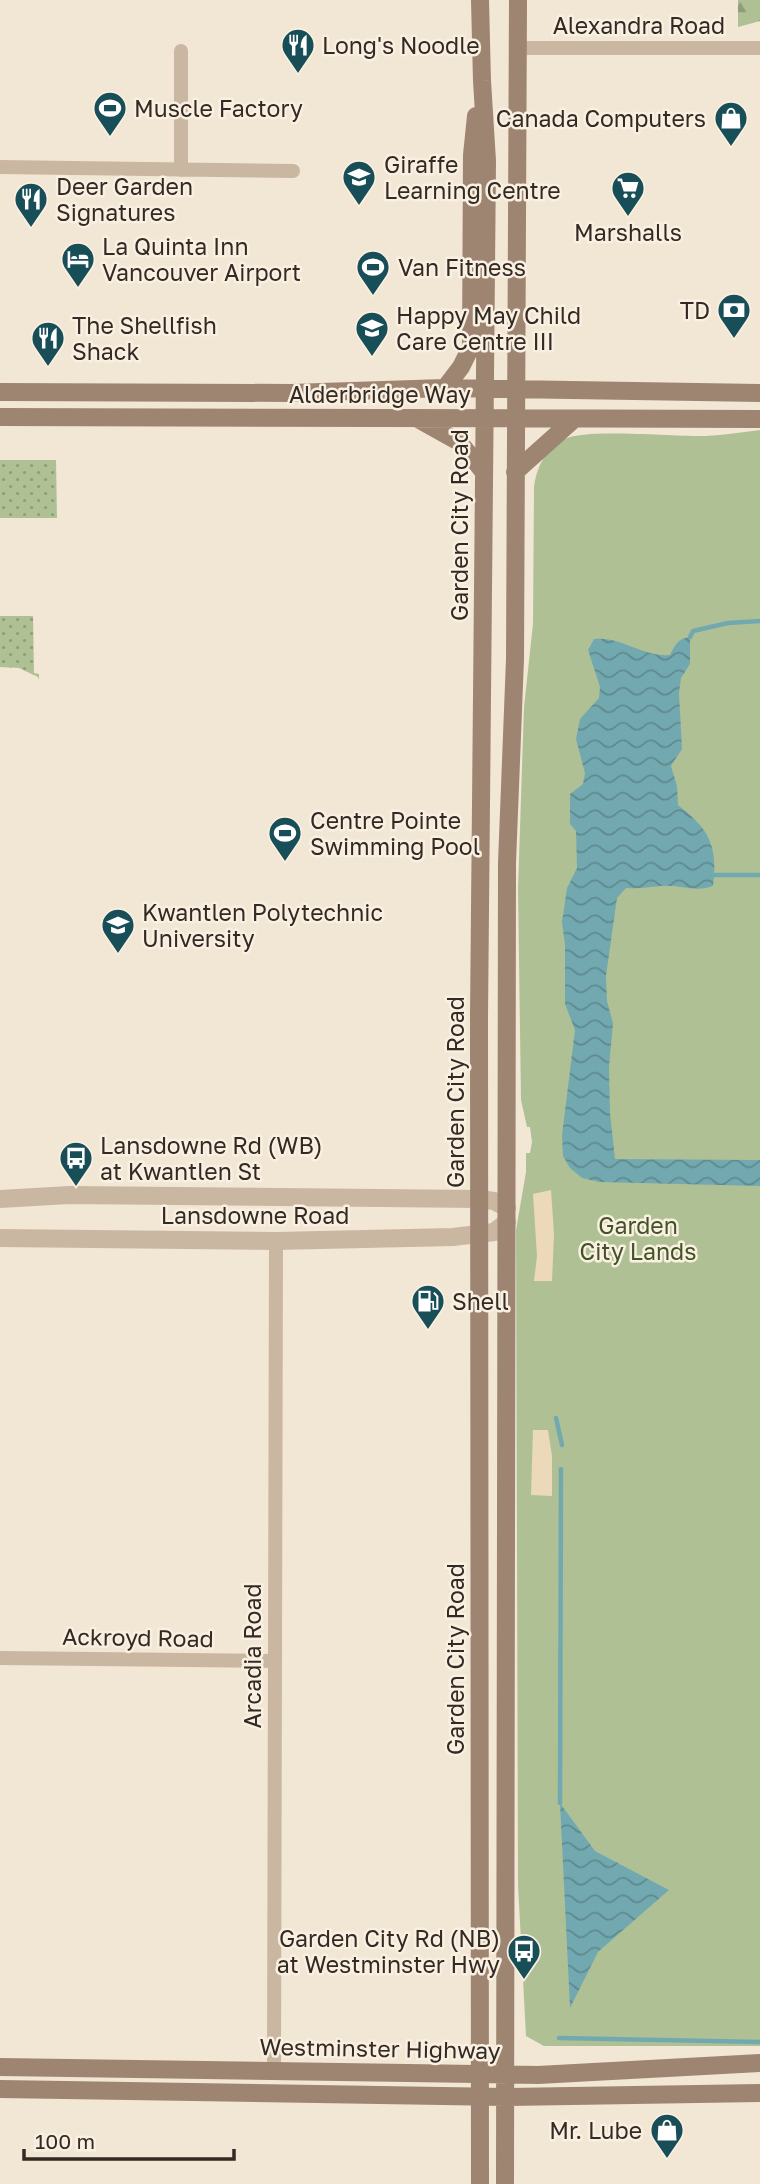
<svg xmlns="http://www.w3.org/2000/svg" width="760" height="2184" font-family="'Golos Text',sans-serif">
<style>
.grass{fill:url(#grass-dots)}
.forest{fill:url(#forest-firs)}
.green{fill:#afc194}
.plaza{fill:#ebd9ba}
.water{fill:url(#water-waves)}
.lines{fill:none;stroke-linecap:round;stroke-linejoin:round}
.stream{stroke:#72a9b0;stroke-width:4.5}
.minor{stroke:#cab7a1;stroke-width:14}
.tertiary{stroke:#cab7a1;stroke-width:18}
.secondary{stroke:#9e8572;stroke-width:18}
.labels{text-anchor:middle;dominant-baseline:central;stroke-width:5;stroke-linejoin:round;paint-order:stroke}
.street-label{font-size:23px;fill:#342a24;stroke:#faf0e1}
.poi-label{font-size:23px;fill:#342a24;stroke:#faf0e1;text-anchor:start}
.park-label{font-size:23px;fill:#405326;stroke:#faf0e1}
</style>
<defs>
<pattern id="grass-dots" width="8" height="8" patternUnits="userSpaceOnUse" patternTransform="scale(1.75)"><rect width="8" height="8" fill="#afc194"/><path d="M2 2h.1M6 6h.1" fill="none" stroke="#8f9d79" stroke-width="1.8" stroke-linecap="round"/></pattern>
<pattern id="forest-firs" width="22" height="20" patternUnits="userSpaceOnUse" patternTransform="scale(1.75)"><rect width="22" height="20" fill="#afc194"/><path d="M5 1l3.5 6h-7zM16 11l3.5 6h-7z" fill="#8f9d79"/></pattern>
<pattern id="water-waves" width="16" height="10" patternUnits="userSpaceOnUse" patternTransform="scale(1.75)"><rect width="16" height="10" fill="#72a9b0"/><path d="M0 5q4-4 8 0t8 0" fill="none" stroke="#5e8a8f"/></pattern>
</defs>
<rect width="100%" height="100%" fill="#f2e6d5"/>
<path class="grass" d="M0,460H56L57,518H0Z
M0,616H33L34,673L39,674V680L38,677L19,668L0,667Z"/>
<path class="forest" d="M738,0H760V21L738,27Z"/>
<path class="green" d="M760,430V2046H544L526,2036L518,1885L516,1230L526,1172V1153H530L532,1142L530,1127H527L521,1100L518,889L524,707L533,624L534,487C537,466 545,450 565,439C586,428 676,437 706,436C724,435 742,432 760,430Z"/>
<path class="plaza" d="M551,1190L554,1234L552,1281H534L537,1256L533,1194Z
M533,1430H548L552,1456V1496L531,1495Z"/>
<path class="water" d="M690,637V664L681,678L679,693L682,749L671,766L677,786L678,805C709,829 718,845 713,886C696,893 679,884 661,886C649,887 639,889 626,888L617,898L606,976L607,1001L613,1023L609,1067L610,1113L615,1159L760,1160V1186L599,1182L582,1178L570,1168L563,1156L562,1135L575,1030L565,1004V945L562,922L567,888L577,868L576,831L570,824V794L583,784L585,773L576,739L580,719L599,698L600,687L588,650L594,639C622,636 642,657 670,655C675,645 678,638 690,637Z
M560,1803L595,1851L669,1890L598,1952L570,2008Z"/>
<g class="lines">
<path class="stream" d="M690,637L693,631L728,623L760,621
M714,875H760
M556,1418L562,1445
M560,1803L561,1469
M559,2038L760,2042"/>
<path class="minor" d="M518,48H760
M181,51V170
M0,167L293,171
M0,1658L275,1661
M274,2071L276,1241"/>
<path class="tertiary" d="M0,1199L69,1195L479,1199L494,1201L507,1208
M0,1238L276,1241L453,1237L494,1232L507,1222"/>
<path class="secondary" d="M445,388L461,367L471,347L472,155L476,116
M0,392L291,393L445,388L760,393
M0,417L760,419
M416,418L459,442L483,471
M515,472L573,420
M0,2067L538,2075L760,2063
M0,2089L505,2097L760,2093
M480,2184L479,1017L487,161L482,81L480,0
M505,2184L507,863L515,659L518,0"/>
</g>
<defs>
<symbol id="restaurant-pin" viewBox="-11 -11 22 30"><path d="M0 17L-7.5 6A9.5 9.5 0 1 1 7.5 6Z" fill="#184e57" stroke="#faf0e1"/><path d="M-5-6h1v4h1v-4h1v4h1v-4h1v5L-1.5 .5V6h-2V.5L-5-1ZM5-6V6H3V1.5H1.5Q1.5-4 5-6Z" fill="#fff"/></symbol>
<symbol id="stadium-pin" viewBox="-11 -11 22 30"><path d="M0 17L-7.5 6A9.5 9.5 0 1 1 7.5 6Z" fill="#184e57" stroke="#faf0e1"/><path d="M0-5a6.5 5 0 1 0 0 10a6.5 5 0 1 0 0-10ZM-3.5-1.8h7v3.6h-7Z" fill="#fff"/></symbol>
<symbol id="shop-pin" viewBox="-11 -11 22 30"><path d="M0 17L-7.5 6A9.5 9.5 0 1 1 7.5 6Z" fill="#184e57" stroke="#faf0e1"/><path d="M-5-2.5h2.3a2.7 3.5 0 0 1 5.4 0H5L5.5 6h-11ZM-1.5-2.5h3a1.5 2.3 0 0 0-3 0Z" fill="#fff"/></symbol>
<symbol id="school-pin" viewBox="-11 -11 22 30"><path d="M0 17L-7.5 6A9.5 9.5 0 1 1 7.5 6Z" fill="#184e57" stroke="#faf0e1"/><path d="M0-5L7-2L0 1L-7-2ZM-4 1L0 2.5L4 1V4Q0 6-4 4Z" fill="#fff"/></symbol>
<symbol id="supermarket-pin" viewBox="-11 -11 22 30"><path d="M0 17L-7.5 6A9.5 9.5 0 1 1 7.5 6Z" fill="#184e57" stroke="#faf0e1"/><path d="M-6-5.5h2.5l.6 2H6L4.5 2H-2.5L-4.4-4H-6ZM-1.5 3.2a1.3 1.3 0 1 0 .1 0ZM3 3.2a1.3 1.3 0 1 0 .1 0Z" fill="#fff"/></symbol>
<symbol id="hotel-pin" viewBox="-11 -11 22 30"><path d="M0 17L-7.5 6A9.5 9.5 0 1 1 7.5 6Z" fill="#184e57" stroke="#faf0e1"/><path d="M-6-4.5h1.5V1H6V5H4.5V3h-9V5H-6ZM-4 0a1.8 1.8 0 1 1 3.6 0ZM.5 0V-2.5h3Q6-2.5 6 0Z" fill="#fff"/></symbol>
<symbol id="bank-pin" viewBox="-11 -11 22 30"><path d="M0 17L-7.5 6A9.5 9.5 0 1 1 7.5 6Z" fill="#184e57" stroke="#faf0e1"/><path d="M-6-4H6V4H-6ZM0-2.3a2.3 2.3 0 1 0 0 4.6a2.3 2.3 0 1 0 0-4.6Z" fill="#fff"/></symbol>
<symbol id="university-pin" viewBox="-11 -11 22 30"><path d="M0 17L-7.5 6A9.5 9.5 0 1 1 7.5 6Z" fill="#184e57" stroke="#faf0e1"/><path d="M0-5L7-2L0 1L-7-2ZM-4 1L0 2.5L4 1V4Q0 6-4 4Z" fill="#fff"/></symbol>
<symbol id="bus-pin" viewBox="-11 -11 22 30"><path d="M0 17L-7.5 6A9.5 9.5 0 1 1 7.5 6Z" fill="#184e57" stroke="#faf0e1"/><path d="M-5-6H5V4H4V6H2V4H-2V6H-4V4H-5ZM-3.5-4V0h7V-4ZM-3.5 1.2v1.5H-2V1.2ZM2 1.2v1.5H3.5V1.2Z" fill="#fff"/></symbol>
<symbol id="fuel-pin" viewBox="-11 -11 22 30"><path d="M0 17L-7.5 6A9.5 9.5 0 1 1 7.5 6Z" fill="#184e57" stroke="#faf0e1"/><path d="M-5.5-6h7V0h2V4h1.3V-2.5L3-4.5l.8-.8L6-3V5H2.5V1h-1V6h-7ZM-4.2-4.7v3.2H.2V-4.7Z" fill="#fff"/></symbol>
</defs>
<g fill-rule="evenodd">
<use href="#restaurant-pin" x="279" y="26" width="38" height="52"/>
<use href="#stadium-pin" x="91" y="89" width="38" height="52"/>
<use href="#shop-pin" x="712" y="99" width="38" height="52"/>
<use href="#school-pin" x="340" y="158" width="38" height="52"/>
<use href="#supermarket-pin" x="609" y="169" width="38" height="52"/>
<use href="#restaurant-pin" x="12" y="180" width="38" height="52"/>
<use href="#hotel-pin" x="59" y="240" width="38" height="52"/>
<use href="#stadium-pin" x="354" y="248" width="38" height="52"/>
<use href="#bank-pin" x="715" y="291" width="38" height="52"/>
<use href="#school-pin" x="353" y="309" width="38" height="52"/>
<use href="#restaurant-pin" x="29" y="319" width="38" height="52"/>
<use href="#stadium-pin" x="266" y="814" width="38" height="52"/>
<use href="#university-pin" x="99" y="906" width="38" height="52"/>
<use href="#bus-pin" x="57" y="1139" width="38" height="52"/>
<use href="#fuel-pin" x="409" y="1282" width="38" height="52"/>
<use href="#bus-pin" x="505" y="1932" width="38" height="52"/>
<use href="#shop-pin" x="648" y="2111" width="38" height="52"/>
</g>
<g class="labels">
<g class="street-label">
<text x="639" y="25">Alexandra Road</text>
<text x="380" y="394">Alderbridge Way</text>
<text transform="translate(459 525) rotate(-90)">Garden City Road</text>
<text transform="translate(455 1092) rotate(-90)">Garden City Road</text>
<text x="255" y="1215">Lansdowne Road</text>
<text transform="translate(138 1637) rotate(1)">Ackroyd Road</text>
<text transform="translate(252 1656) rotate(-90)">Arcadia Road</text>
<text transform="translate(455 1659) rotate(-90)">Garden City Road</text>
<text transform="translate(380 2048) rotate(1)">Westminster Highway</text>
</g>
<g class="poi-label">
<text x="322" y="45">Long's Noodle</text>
<text x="134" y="108">Muscle Factory</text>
<text x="706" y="118" text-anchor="end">Canada Computers</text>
<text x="384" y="164">Giraffe<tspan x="384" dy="26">Learning Centre</tspan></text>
<text x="56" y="186">Deer Garden<tspan x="56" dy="26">Signatures</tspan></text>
<text x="628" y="232" text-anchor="middle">Marshalls</text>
<text x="102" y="246">La Quinta Inn<tspan x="102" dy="26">Vancouver Airport</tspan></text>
<text x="398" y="267">Van Fitness</text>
<text x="710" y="310" text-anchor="end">TD</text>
<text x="396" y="315">Happy May Child<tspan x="396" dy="26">Care Centre III</tspan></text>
<text x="72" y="325">The Shellfish<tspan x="72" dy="26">Shack</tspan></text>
<text x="310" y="820">Centre Pointe<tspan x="310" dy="26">Swimming Pool</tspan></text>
<text x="142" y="912">Kwantlen Polytechnic<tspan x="142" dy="26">University</tspan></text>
<text x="100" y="1145">Lansdowne Rd (WB)<tspan x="100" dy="26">at Kwantlen St</tspan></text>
<text x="452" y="1301">Shell</text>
<text x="500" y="1938" text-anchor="end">Garden City Rd (NB)<tspan x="500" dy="26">at Westminster Hwy</tspan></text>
<text x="642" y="2130" text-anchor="end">Mr. Lube</text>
</g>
<g class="park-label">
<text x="638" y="1225">Garden<tspan x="638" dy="26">City Lands</tspan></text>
</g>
</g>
<path d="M24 2149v10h210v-10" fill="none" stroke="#342a24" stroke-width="3.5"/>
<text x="35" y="2149" font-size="21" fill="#342a24" stroke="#faf0e1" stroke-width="5" paint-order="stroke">100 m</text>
</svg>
